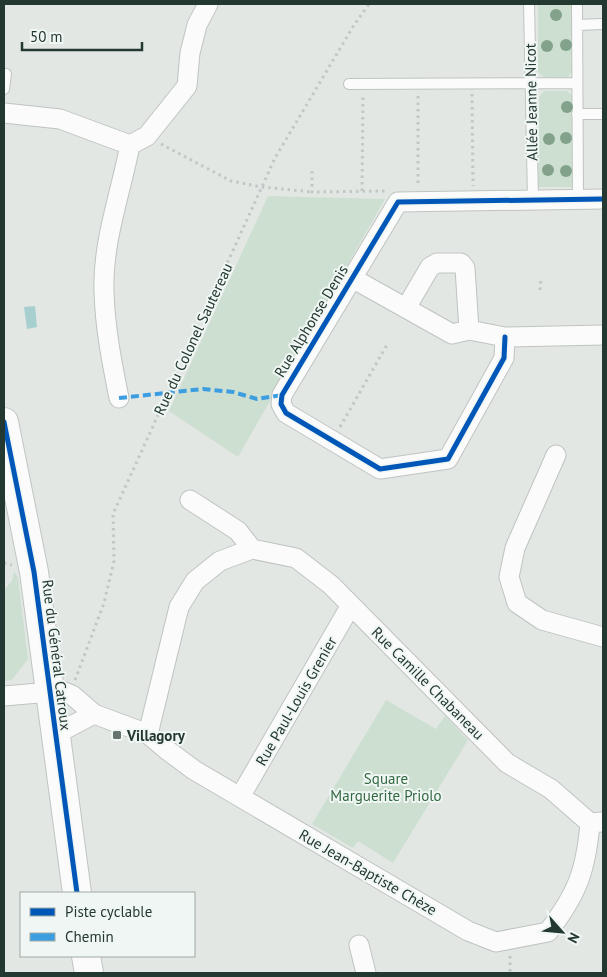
<svg xmlns="http://www.w3.org/2000/svg" width="607" height="977" font-family="'PT Sans',sans-serif">
<style>
.green{fill:#cddfd1}
.water{fill:#a8cfd0}
.lines{fill:none;stroke-linecap:round;stroke-linejoin:round}
.lane-casing{stroke:#bfc4c1;stroke-width:12}
.street-casing{stroke:#bfc4c1;stroke-width:21}
.secondary-casing{stroke:#bfc5c2;stroke-width:30}
.path{stroke:#c0c7c5;stroke-width:3;stroke-dasharray:2.5 4;stroke-linecap:butt}
.lane{stroke:#fbfbfb;stroke-width:10}
.street{stroke:#fbfbfb;stroke-width:19}
.secondary{stroke:#fbfbfb;stroke-width:28}
.quiet{stroke:#3c9ee1;stroke-width:4;stroke-dasharray:8 4;stroke-linecap:butt}
.cycleway-casing{stroke:#f0f6f3;stroke-width:8}
.cycleway{stroke:#0057b8;stroke-width:5}
.tree{fill:#82a28b}
.poi-dot{fill:#66756f;stroke:#f0f6f3;stroke-width:2}
.labels{text-anchor:middle;dominant-baseline:central;stroke-width:4;stroke-linejoin:round;paint-order:stroke}
.street-label{font-size:15px;fill:#233830;stroke:#f0f6f3}
.poi-label{font-size:15px;font-weight:bold;fill:#233830;stroke:#f0f6f3;text-anchor:start}
.park-label{font-size:15px;fill:#336942;stroke:#f0f6f3}
</style>
<rect width="100%" height="100%" fill="#e2e7e4"/>
<path class="green" d="M538,4H573V70L568,77L545,78L538,72Z
M544,91H567L573,96V187H538L539,97Z
M268,196L385,199L238,457L169,411Z
M14,571L18,578L28,659L12,680L4,681V590L12,581Z
M386,700L436,729L445,716L468,740L393,863L358,841L353,848L312,824Z"/>
<path class="water" d="M35,306L37,327L27,329L24,307Z"/>
<g class="lines">
<defs>
<path id="lane" d="M529,4L533,200
M577,4L578,199
M577,25L603,24
M349,84L577,83
M4,89L6,74
M577,114H603"/>
<path id="street" d="M4,113L60,119L130,145C121,192 102,243 104,292C105,328 112,363 119,398
M130,145L147,136L187,86L190,53L197,25L208,4
M352,278L452,334L469,330L505,337L603,335
M406,308L430,267L437,263H461L465,268L469,330
M505,337L504,358L448,459L380,469L286,413L281,404L282,395L398,202L603,199
M556,455L515,548L509,577L517,603L542,620L603,637
M190,500L238,531L252,549
M4,696L62,691L72,695L94,714L148,734L167,750L194,770L468,931L496,942L548,932C577,894 586,871 590,823
M148,734L179,607L195,581L220,561L252,549L296,558L331,585L507,763L551,789L590,823L602,822
M54,735L94,714
M240,797L351,605
M359,945L366,973"/>
<path id="secondary" d="M4,422L34,572L77,893
M86,956L89,973"/>
</defs>
<use href="#lane" class="lane-casing"/>
<use href="#street" class="street-casing"/>
<use href="#secondary" class="secondary-casing"/>
<path class="path" d="M472,94L473,186
M418,96V185
M161,144L231,181L262,187L312,192
M312,171V192L386,191
M362,191L363,96
M540,290L541,277
M340,427L388,343
M4,563L12,565
M75,680L104,603L114,561L113,514L275,158L354,25L369,4
M510,956V973"/>
<use href="#lane" class="lane"/>
<use href="#street" class="street"/>
<use href="#secondary" class="secondary"/>
<path class="quiet" d="M119,398L203,389L233,392L257,399L282,395"/>
<defs>
<path id="cycleway" d="M505,337L504,358L448,459L380,469L286,413L281,404L282,395L398,202L603,199
M4,422L34,572L77,893"/>
</defs>
<use href="#cycleway" class="cycleway-casing"/>
<use href="#cycleway" class="cycleway"/>
</g>
<g class="tree">
<circle cx="556" cy="15" r="6"/>
<circle cx="566" cy="45" r="6"/>
<circle cx="547" cy="46" r="6"/>
<circle cx="567" cy="107" r="6"/>
<circle cx="566" cy="138" r="6"/>
<circle cx="549" cy="139" r="6"/>
<circle cx="548" cy="170" r="6"/>
<circle cx="566" cy="171" r="6"/>
</g>
<rect class="poi-dot" x="112" y="730" width="10" height="10" rx="2.5"/>
<g class="labels">
<g class="street-label">
<text transform="translate(531 102) rotate(-91)">Allée Jeanne Nicot</text>
<text transform="translate(311 321) rotate(-59)">Rue Alphonse Denis</text>
<text transform="translate(193 339) rotate(-65)">Rue du Colonel Sautereau</text>
<text transform="translate(57 655) rotate(83)">Rue du Général Catroux</text>
<text transform="translate(428 683) rotate(45)">Rue Camille Chabaneau</text>
<text transform="translate(296 701) rotate(-60)">Rue Paul-Louis Grenier</text>
<text transform="translate(368 872) rotate(30)">Rue Jean-Baptiste Chèze</text>
</g>
<g class="poi-label">
<text x="127" y="735">Villagory</text>
</g>
<g class="park-label">
<text x="386" y="778">Square<tspan x="386" dy="17">Marguerite Priolo</tspan></text>
</g>
</g>
<rect width="607" height="977" fill="none" stroke="#233830" stroke-width="10"/>
<rect x="20" y="892" width="175" height="65" fill="#f0f6f3" stroke="#9eaaa5"/>
<rect x="30" y="908" width="25" height="8" fill="#0057b8" stroke="#9eaaa5"/>
<text x="65" y="917" font-size="15" fill="#233830">Piste cyclable</text>
<rect x="30" y="933" width="25" height="8" fill="#3c9ee1" stroke="#9eaaa5"/>
<text x="65" y="942" font-size="15" fill="#233830">Chemin</text>
<g transform="translate(562 932) rotate(117)" stroke="#f0f6f3" stroke-width="4" paint-order="stroke">
<path d="M0-4L9 19L0 12L-9 19Z" fill="#233830"/>
<text y="-8" font-size="14" font-weight="bold" text-anchor="middle" fill="#233830">N</text>
</g>
<path d="M22 42v8h120v-8" fill="none" stroke="#233830" stroke-width="2.5"/>
<text x="30" y="42" font-size="15" fill="#233830" stroke="#f0f6f3" stroke-width="4" paint-order="stroke">50 m</text>
</svg>
